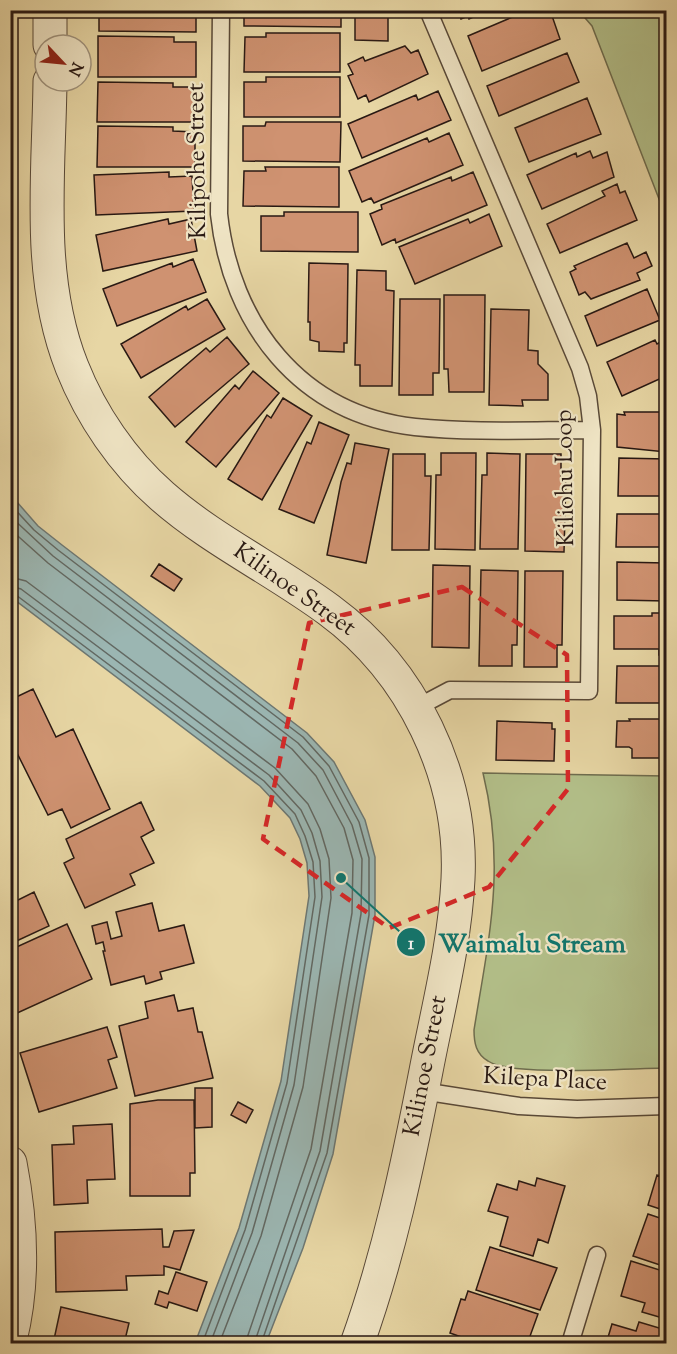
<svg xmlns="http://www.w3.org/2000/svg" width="677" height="1354" font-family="'Sorts Mill Goudy',serif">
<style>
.green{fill:#b2be88;stroke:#6e6c4e;stroke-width:1.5}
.water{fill:#9bb6b2;stroke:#6d7772;stroke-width:1.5}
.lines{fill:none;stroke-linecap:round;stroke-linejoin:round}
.shore{stroke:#626862;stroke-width:1.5}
.building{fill:#cf9271;stroke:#291913;stroke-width:1.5}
.service-casing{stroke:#584837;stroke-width:19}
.minor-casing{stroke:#584837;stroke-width:35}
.service{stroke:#efe4c4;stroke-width:16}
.minor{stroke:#efe4c4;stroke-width:33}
.marked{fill:none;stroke:#d62828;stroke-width:4.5;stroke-dasharray:12 8;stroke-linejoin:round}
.labels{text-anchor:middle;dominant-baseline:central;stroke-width:4.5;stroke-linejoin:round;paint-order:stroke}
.street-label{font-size:24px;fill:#291913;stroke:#efe4c4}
.leader{fill:none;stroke:#0f766e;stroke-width:2}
.callout-dot{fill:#0f766e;stroke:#efe4c4;stroke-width:2}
.mark-label{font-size:18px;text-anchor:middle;font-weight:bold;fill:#fff}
.callout-label{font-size:26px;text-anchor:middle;font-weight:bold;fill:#0f766e;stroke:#efe4c4;stroke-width:4.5;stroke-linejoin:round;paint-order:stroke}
</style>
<rect width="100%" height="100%" fill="#e7d6a4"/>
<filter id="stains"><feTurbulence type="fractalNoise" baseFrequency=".00333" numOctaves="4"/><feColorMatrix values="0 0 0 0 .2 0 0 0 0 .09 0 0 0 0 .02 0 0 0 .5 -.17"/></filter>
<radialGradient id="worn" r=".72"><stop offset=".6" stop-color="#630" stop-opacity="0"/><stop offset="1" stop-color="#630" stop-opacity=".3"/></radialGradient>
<path class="green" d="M579,11H666V217L592,26Z
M483,773L666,776V1068C632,1068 512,1077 488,1061C476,1054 474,1043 474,1030C489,937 506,868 483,773Z"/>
<path class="water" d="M10,494L38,526L62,545L307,733L334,762L365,820L375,857V915L333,1154L303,1248L266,1343H195L239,1228L281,1081L309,896L307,863L300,839L290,818L260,786L11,597Z"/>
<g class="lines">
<path class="shore" d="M10,504L34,530L58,550L303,737L329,766L359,822L369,858V915L327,1153L261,1344
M10,516L53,556L298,743L323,770L352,825L362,859L361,914L320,1151L254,1344
M10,529L48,563L292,749L316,776L344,828L353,860L352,913L311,1149L245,1344
M10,577L26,581L275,768L308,804L320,829L329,859L331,898L303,1087L261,1236L219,1344
M10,586L21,589L269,775L301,810L312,833L320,861L322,897L294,1085L252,1233L210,1344
M10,593L16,595L264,781L295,814L305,836L313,862L315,897L287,1083L245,1230L202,1344"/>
</g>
<path class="building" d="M99,10H196V32L99,31Z
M244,10H341V27L244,26Z
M355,10H388V41L355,40Z
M458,10H489L469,19L468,16L461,19Z
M529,10H550L560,39L482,71L468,36Z
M266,33H340V72H244L245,37H266Z
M98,36L174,37V42H196V77H98Z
M405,46L411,53L418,50L428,74L369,102L366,95L358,99L348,76L353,74L348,64L363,57L365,61Z
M567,53L579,82L499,116L487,86Z
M266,77H340V117H244V82H266Z
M98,82L173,83V87H194V122H97Z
M438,91L451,120L362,158L348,124L416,95L418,100Z
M587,98L601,134L529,162L515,128Z
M266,122H341L340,162L243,161V126H265Z
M98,126L173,127V131L195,132V167H97Z
M449,133L463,165L374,203L371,198L362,202L349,171L427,138L429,142Z
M590,151L593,158L607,152L614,177L542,209L527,175L576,153L577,157Z
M265,167H339V207L243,206L244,171H266Z
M169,172V177L192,176L194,211L96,215L94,175Z
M473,172L487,205L396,243L395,239L382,245L370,214L382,209L381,205L451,177L452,181Z
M617,184L620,193L625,191L637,220L560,253L547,224L605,196L602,191Z
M284,212H358V252L261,251V216H284Z
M489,214L502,246L415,284L399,247L468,219L470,223Z
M168,219L169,224L191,219L197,251L103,271L96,235Z
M627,243L634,258L646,252L652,266L637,273L640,280L591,299L585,292L579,295L570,272L576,269L574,266Z
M193,259L206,292L117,326L103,289L172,263L173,267Z
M309,263L348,264L347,343H344V352L319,351V342L310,340V322H308Z
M357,270L386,271V290L394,291L392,386H360V365H355Z
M647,289L660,320L597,346L585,316Z
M444,295H485L484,392H449L448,369H444Z
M207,299L225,329L141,378L121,344L186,306L188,310Z
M400,299H440L439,373H433V395H399Z
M491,309L529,310L528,350L538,351V364L548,374V400H522L523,406L489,405Z
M227,337L249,364L175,427L149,397L206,348L210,352Z
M666,339V376L622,396L607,362L655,340L657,344Z
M253,371L279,393L216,467L186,442L235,385L239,389Z
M283,398L312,416L262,500L228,479L267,415L271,418Z
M624,412H666V452L617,447V414L625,415Z
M319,422L349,435L314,523L279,509L307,442L311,444Z
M355,443L389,449L366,563L327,555L341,482L347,463L351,464Z
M441,453H476L475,550L435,549L436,475H441Z
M487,453L520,454L518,549H480L482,475H487Z
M393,454H425V476H431L429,550H392Z
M526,454H561V477H566L564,552L525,551Z
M619,458L666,459V496H618Z
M617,514H666V547H616Z
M617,562L666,563V601L617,600Z
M159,564L182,579L174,591L151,576Z
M433,565L470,566L469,648L432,647Z
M481,570L518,571L517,645H512V666H479Z
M525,571H563L562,645H557V667H524Z
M652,613H666V655H659V649H614V616H652Z
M617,666H666V703H616Z
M33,689L56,737L73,729L110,809L71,828L62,809L48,815L10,739V700Z
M629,719H666V758H632V749L629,747H616L617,721H630Z
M497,721L552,723V729H555L554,761L496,760Z
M141,802L154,830L141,837L154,863L130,874L135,885L85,908L64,863L74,858L66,839Z
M34,892L49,926L10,944V904Z
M152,903L159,931L184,925L194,963L160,972L162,979L146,984L144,976L111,985L103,951H105L103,942L96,944L92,926L107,922L111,939L122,936L116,912Z
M67,924L92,979L15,1014L10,1005V950Z
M174,995L178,1011L193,1008L198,1032H202L213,1078L135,1096L119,1026L148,1018L145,1002Z
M107,1027L117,1057L108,1060L117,1088L39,1112L20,1053Z
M195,1088H212V1127L195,1128Z
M158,1100H194L195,1173H190V1196H130V1104Z
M238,1102L253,1110L246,1123L231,1115Z
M112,1124L115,1179L87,1180L88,1203L54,1205L52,1145L74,1144L73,1126Z
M663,1163L666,1164V1211L648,1205L657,1175L659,1176Z
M537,1178L565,1186L548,1243L538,1239L533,1256L500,1246L508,1217L488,1211L497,1184L517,1190L519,1181L535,1186Z
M648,1214L666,1220V1267L633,1256Z
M162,1229L163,1247H169L174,1231L194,1230L180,1270L164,1266V1275L126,1276L127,1290L56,1292L55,1232Z
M490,1247L557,1268L540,1310L476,1290Z
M631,1261L666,1272V1319L642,1312L645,1303L621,1296Z
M176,1272L207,1282L197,1311L169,1302L167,1308L155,1304L159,1291L168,1294Z
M468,1291L538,1314L529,1339L532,1340L531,1344H481L450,1333L461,1299L465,1300Z
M61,1307L129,1323L124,1344H53Z
M639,1322L666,1330V1344H606L612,1324L636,1331Z"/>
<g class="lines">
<defs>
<path id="service" d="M221,10L219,214C231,323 299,414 415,427C473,433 534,430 592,430
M416,708L450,690L589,691L592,430L588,396L580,368L428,10
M422,1091L519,1106L577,1109L666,1106
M570,1344L597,1255"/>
<path id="minor" d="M50,45V10
M50,81C49,175 36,277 72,367C91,415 123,462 162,496C212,540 275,570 329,610C412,671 463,775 458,879C455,943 438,1008 426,1071C408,1164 389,1255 357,1344
M10,1163C21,1220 24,1284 10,1340"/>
</defs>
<use href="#service" class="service-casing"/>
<use href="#minor" class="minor-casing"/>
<use href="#service" class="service"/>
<use href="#minor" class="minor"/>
</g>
<path class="marked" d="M462,587L567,655L568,789L489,887L389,928L263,839L309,623Z"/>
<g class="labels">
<g class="street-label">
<text transform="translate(198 161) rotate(-91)">Kilipohe Street</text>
<text transform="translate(566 478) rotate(-91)">Kiliohu Loop</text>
<text transform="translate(294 590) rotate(35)">Kilinoe Street</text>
<text transform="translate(426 1066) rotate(-79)">Kilinoe Street</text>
<text transform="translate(545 1080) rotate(3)">Kilepa Place</text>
</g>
</g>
<path class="leader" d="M341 878L411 942"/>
<g class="callout-dot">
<circle cx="341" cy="878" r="6"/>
<circle cx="411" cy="942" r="15"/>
</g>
<g class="mark-label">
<text x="411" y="949">1</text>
</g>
<g class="callout-label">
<text x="532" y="952">Waimalu Stream</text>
</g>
<rect width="677" height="1354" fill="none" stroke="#e7d6a4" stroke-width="36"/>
<rect x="12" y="12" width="653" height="1330" fill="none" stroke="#291913" stroke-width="3"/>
<rect x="18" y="18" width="641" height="1318" fill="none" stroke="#291913" stroke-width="1.5"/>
<g transform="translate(63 63) rotate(116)"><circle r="28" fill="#efe4c4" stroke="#a0937d" stroke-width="1.5"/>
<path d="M0-4.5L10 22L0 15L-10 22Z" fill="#8f2418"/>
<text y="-9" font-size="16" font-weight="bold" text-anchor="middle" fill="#291913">N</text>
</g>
<rect width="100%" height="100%" filter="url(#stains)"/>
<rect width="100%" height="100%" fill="url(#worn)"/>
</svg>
